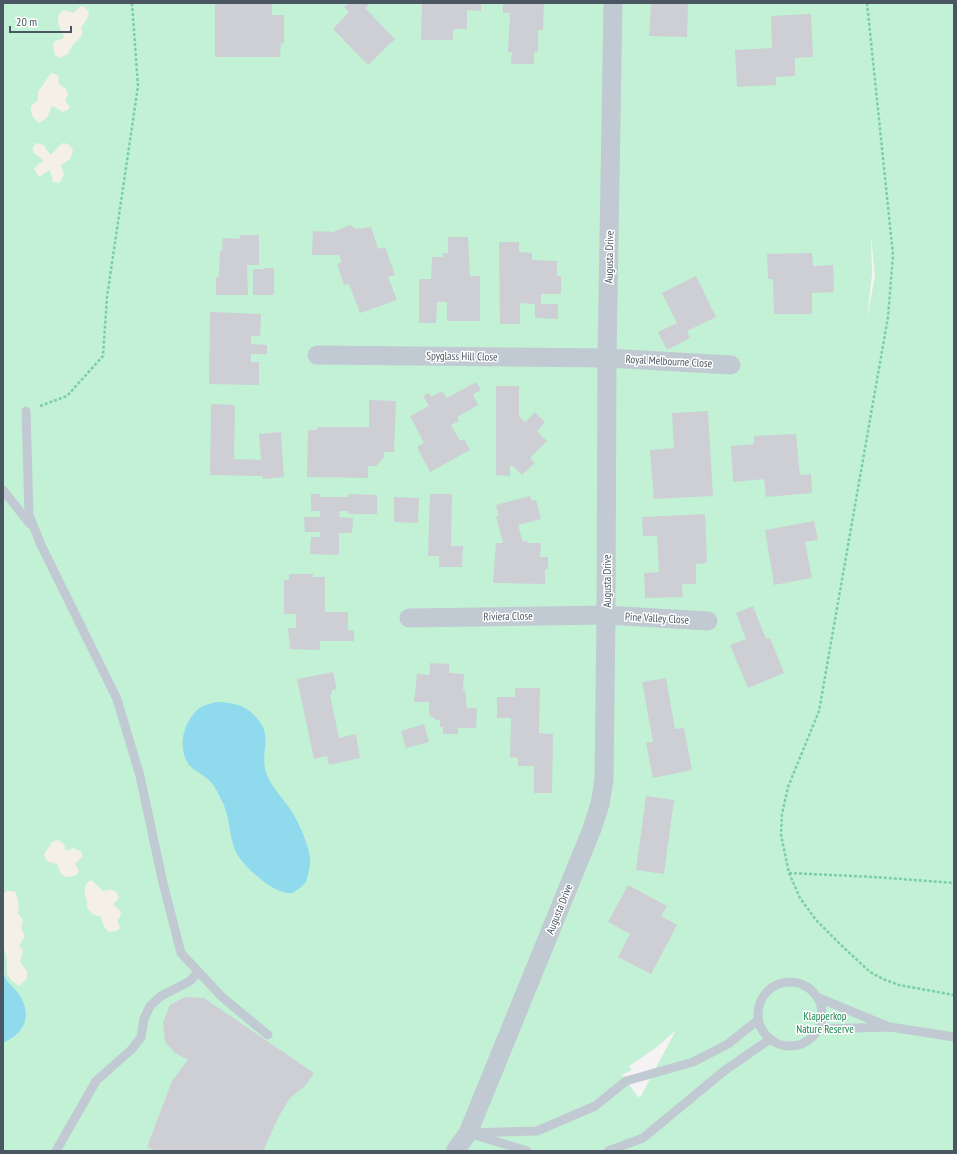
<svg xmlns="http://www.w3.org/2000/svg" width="957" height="1154" font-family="'PT Sans Narrow',sans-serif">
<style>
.green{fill:#c3f1d5;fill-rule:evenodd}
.sand{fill:#f5f0e5}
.water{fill:#90daee}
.building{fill:#cdcfd5}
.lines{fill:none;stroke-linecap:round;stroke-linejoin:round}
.path{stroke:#7ad0a6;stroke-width:2.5;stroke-dasharray:3 2;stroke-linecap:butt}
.service{stroke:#c1cad2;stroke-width:9}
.minor{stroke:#c1cad2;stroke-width:19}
.labels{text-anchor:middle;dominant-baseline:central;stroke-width:3;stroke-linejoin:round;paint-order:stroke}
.street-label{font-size:11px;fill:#4a5661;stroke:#fff}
.park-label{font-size:11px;fill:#17864f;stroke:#fff}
</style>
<rect width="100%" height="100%" fill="#f5f3f3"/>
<path class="green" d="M3,3H954V1151H3ZM871,237L875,276L867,318L872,274ZM676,1030L641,1096L638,1097L622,1075L632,1070L629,1066L657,1047Z"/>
<path class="sand" d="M83,6L89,12L88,17L81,28C85,37 78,39 73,45C70,48 70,51 68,54L59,58L55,55L53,45L55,41L64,38C61,28 52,18 64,10L74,13L79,7Z
M51,73L58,75L59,84L66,89L68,94L65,101L69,106V109L63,112L52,106L47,118L39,123C33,119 30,113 31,106L38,100V92Z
M36,143L44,145L50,155C56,152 57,146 63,143L68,144L73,150L70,159L61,165L64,175L59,183L53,182L50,170L39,177L34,169L38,164L44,161L33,152V147Z
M58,840L64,844L66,851L74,848L82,852V857L75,864L79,871L75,876L65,877L61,874L57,864C50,863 45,861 44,854L52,842Z
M91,880L103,891C111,889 116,888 119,898L113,904L121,912L120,917L117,920L120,928L117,931L109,932L105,928L100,916L93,915L87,908C89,897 78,888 91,880Z
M7,891H11L16,892L19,908L17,913L23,920L21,928L25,936L19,946L23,950L20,962L27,971V979L19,986L11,980L7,974V960L3,944V894Z"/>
<path class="water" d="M215,702C230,702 243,704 254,715C274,735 261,747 265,769C269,785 282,797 291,810C299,823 308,843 310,858C311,866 308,874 306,882C302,886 297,891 292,893C275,896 241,865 235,850C229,835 230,818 223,803C219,795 215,786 209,780C203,774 194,771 189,765C176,747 184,719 201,707C204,705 211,704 215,702Z
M3,971C5,983 14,986 20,996C33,1017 23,1034 3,1043Z"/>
<path class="building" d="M215,3H272V15H284V43H281L280,57H215Z
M348,3H371L365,8L395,39L368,65L333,29L349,12L344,7Z
M422,3H481V11L467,10V29H453V40H421Z
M503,3H544L543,30H538V52H534V64H511L512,52H508L510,13H503Z
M651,3H688L687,37L649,36Z
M811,14L813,57L795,58V76L776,77V85L737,87L735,50L772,48L771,16Z
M350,225L356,229L371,227L378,249L385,247L395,275L388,277L397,300L360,313L349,284L344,285L337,264L342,262L339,255H312L313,231L333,232Z
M240,235H259V265H247L248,295H216V277H219L220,251H222L223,238L240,239Z
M448,237H468L470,276H480V321H447V302H437L436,323H419V279H431L432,257H443V253H448Z
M499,242H519V252L532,253V260L557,261V276H561V294H541V304H558V319L535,318V304L520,303V324H500Z
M812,253L813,266L833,265L834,292L812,293V314H774L773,279H768L767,254Z
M265,268H274V295H253V269H264Z
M696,276L716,317L687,331L690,338L667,350L658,332L677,323L662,293Z
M210,312L261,314L260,336H251V344L267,345V354H251V362H259V385L209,384Z
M476,382L481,390L473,394L478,405L457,417L459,421L451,425L460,441L464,439L470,450L430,472L417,447L424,443L410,416L429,406L423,396L429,393L431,397L442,391L447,398Z
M496,386H519V416L525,422L535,412L545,422L537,431L547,441L530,458L535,463L522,475L513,466H510V476L496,475Z
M369,400L396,401L394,452H384V457L376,466H368V478L307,477L308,430H317V427H369Z
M211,404L235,405L234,459L261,460L259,434L281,432L284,477L263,479L262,476L210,475Z
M708,411L713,496L654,499L650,450L674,448L672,413Z
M796,434L800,475L811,474L812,493L766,497L764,479L733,482L731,446L754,444V436Z
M311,494H320V497H348L349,494L377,495V514H348V511H340L339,517L353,518L352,533H339V555L310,554L311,537H320V532H305L304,517H320V511H311Z
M430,494H452L451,546H463L462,567H439V556H428Z
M530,496L532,501L536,500L541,519L518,525L523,542L527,540V543H541L540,557H548V569H545V584L493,583L496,543H503L496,516H499L496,505Z
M394,497L419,498L418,523L394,522Z
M705,514L707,563L696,564V584H682L683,597L645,598L644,573L659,572L657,536H643L642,517Z
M814,521L818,540L805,542L812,578L774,585L765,530Z
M289,574H313V577H325V612H348V630L354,631V641H320V650L290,649L288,628H296V614H284V580H289Z
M753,606L766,639L770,638L784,673L748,688L730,645L746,639L736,613Z
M430,663L449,664V673L464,674L463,690H465L467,708H477L476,728H458V734H443V727H440V720H436L429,715V702H414L417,674L430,675Z
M333,672L337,689L332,690V694L330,695L339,738L356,734L360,758L329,765L327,756L314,759L297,679Z
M666,678L675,729L684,728L692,770L653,778L646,743L653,742L642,682Z
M515,688H540L539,733L553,734L552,793H534V766H518V758L510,757L511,718H497V697H515Z
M424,724L429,742L406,748L401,731Z
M646,796L674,800L664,874L636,870Z
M628,885L667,906L661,916L677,925L651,974L618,957L630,934L608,922Z
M185,997L204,998L314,1073L306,1085L290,1098L279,1116L263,1151H157L147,1147L172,1081L188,1060L175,1053L165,1042L163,1022L170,1005Z"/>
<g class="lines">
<path class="path" d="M867,3L893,255L888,317L819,711L788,787L782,814L781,835L789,873L800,898L816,920L842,946L870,972L883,979L899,985L954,995
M40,406L67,396L103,356L107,297L138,86L132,3
M789,873L874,877L954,883"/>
<path class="service" d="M26,411L29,515L41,545L117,699L140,776L163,883L181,953L222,997L268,1035
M3,490L30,524
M758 1014a32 32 0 1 1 64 0a32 32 0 1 1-64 0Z
M819,998L887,1026
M819,1029L890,1027L954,1037
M468,1133L537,1131L595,1106L626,1081L693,1062L728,1044L758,1020
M475,1135L527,1151
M56,1151L96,1081L132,1049L141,1037L144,1019L150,1006L161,996L190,981L198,972
M608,1151L643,1138L724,1071L770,1039"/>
<path class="minor" d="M317,355L607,358L731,365
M409,618L606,615L708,621
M455,1151L468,1133L592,829L600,804L604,780L606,615L607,358L613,3"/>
</g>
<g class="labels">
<g class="street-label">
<text transform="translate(609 257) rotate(-89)">Augusta Drive</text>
<text transform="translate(462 356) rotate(1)">Spyglass Hill Close</text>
<text transform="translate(669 361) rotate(3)">Royal Melbourne Close</text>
<text transform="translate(607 581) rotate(-90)">Augusta Drive</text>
<text transform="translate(508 616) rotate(-1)">Riviera Close</text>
<text transform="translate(657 618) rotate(3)">Pine Valley Close</text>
<text transform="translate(559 909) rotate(-68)">Augusta Drive</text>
</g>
<g class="park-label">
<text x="825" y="1016">Klapperkop<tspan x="825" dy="13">Nature Reserve</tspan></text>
</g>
</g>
<rect width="957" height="1154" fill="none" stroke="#4a5661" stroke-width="8"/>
<path d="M10 26v6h61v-6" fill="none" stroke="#4a5661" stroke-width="2"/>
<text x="16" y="26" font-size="12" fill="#4a5661" stroke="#ffffff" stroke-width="3" paint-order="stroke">20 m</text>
</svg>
